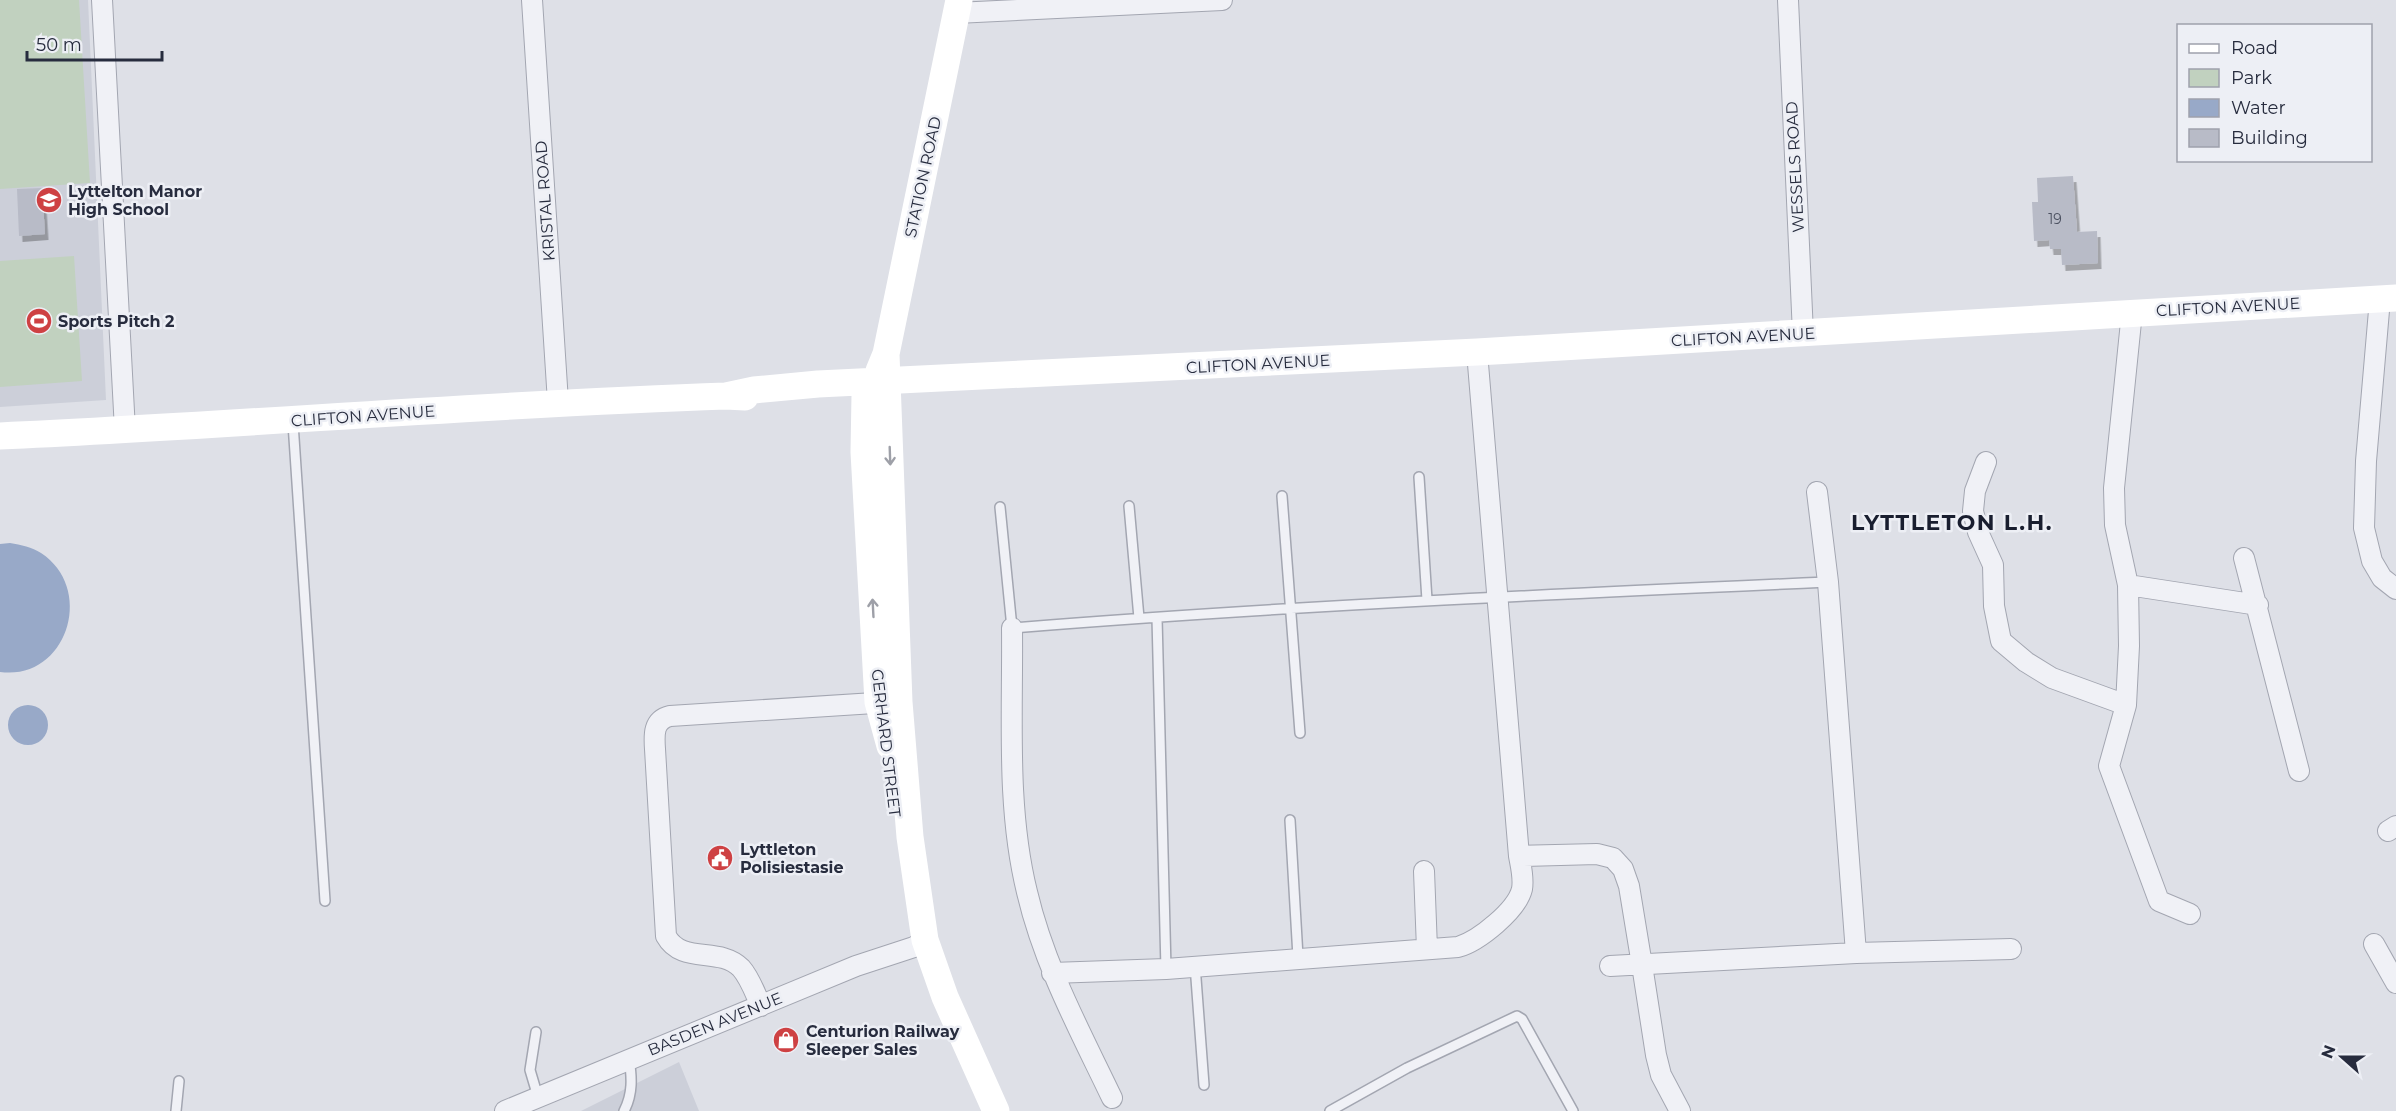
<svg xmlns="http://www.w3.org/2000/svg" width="2396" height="1111" font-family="Montserrat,sans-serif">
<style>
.built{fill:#cccfd9}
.green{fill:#c1d1bf}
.water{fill:#98a9c8}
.building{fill:#b8bbc7;filter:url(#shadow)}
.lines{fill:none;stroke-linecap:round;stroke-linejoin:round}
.lane-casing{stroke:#a3a6b1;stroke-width:12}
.street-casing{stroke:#a3a6b1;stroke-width:22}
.lane{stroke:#f0f1f6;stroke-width:9}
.street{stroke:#f0f1f6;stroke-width:20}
.secondary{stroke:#fff;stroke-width:27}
.oneway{stroke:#9ea0a8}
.labels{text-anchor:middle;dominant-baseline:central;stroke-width:5;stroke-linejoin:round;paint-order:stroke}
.number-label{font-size:14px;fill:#4b5060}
.street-label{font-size:16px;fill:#272c3e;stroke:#edeff5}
.poi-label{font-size:16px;font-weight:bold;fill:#272c3e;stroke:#edeff5;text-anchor:start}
.district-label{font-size:22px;font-weight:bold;letter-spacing:1.5px;fill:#191e2f;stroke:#edeff5}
</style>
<defs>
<filter id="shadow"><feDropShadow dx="3.5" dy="6" stdDeviation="0" flood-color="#0004"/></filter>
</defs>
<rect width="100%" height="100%" fill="#dee0e7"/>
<path class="built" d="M0,0H88L106,400L0,407Z
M679,1062L699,1111H581Z"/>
<path class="green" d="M0,0H79L90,183L0,189Z
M74,256L82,381L0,387V261Z"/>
<path class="water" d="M10,543C21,545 32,547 41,553C96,589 67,681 0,672V544Z
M8 725a20 20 0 1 1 40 0a20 20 0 1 1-40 0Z"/>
<path class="building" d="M2073,176L2077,232L2097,231L2098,263L2062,265L2061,249H2050L2049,240L2034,241L2032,202H2038L2037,178Z
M42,188L45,234L19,236L17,189Z"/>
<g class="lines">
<defs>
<path id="lane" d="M293,423L325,901
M1419,477L1427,600
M1282,496L1300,733
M1129,506L1139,618
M1000,507L1012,628C1284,606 1556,594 1828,582
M1157,618L1166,969
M1290,820L1298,957
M1195,965L1204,1085
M536,1032L530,1070L538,1097
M176,1111L179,1081
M624,1111C633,1094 632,1077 629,1059
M1330,1111L1407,1068L1517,1016L1522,1019L1573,1111"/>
<path id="street" d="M102,0L125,430
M532,0L558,402
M1788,0L1803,334
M956,13L1222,0
M2380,299L2366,461L2364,528L2372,561L2382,578L2396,589
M2132,312L2114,488L2115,525L2128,585L2129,646L2126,705L2109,766L2159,901L2190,914
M1986,462L1975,491L1973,511L1978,532L1993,565L1994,606L2001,641L2026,662L2052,678L2126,705
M1817,492L1828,582L1856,953
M2244,558L2299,771
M2128,585L2258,605
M1012,628C1013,715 1006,807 1027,892C1044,965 1080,1031 1112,1098
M2388,831L2396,826
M1519,856L1597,854L1613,858L1623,869L1629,886L1642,965L1656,1055L1661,1075L1680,1111
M1424,871L1427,949
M2374,944L2396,983
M1610,966L1856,953L2011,949
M1052,973L1166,969L1458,947C1479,941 1517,910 1522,889C1524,878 1521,867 1519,856L1477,352
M761,1006C755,993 750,978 741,968C719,946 682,965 666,936L655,749C654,735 653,720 670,716L890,702
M505,1111L856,966L914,947L925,940"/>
</defs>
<use href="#lane" class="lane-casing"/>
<use href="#street" class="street-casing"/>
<use href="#lane" class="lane"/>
<use href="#street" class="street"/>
<path class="secondary" d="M886,354L899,702L910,837L925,940L945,997L996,1111
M879,371L886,354L959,0
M865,395L864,452L878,702L890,746
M726,396L754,390L818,384L1477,352L2396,298
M0,436C242,425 484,404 726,396L745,397"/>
</g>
<defs><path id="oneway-shaft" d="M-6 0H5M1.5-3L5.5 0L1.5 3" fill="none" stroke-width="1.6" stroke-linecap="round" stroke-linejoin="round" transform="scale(1.5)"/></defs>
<g class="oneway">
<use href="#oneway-shaft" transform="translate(890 456) rotate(88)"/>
<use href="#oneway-shaft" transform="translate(873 608) rotate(-93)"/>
</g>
<defs>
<symbol id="school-disc" viewBox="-11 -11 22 22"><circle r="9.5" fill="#ce4143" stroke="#edeff5"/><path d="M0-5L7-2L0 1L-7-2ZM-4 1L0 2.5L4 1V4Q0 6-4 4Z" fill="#fff"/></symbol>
<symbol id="stadium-disc" viewBox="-11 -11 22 22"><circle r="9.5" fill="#ce4143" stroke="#edeff5"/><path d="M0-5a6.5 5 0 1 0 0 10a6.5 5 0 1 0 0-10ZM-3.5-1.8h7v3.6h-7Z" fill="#fff"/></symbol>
<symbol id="civic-disc" viewBox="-11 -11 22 22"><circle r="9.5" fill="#ce4143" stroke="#edeff5"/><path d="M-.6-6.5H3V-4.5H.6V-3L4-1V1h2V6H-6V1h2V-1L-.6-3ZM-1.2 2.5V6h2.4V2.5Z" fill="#fff"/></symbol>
<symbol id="shop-disc" viewBox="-11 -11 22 22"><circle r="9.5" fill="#ce4143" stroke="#edeff5"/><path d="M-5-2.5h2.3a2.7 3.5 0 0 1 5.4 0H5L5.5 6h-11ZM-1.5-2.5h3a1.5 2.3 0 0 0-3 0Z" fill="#fff"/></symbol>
</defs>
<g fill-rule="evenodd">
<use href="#school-disc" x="34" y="185" width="30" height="30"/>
<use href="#stadium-disc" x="24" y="306" width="30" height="30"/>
<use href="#civic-disc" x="705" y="843" width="30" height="30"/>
<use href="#shop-disc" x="771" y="1025" width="30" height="30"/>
</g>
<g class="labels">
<g class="number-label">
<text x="2055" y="219">19</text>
</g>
<g class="street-label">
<text transform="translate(1795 167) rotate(-93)">WESSELS ROAD</text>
<text transform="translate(923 177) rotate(-78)">STATION ROAD</text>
<text transform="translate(545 201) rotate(-94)">KRISTAL ROAD</text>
<text transform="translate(2228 307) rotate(-3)">CLIFTON AVENUE</text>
<text transform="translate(1743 337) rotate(-3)">CLIFTON AVENUE</text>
<text transform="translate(1258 364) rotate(-3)">CLIFTON AVENUE</text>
<text transform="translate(363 416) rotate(-4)">CLIFTON AVENUE</text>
<text transform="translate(886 743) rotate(83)">GERHARD STREET</text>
<text transform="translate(715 1024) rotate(-22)">BASDEN AVENUE</text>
</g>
<g class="poi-label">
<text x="68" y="191">Lyttelton Manor<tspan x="68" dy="18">High School</tspan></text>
<text x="58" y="321">Sports Pitch 2</text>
<text x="740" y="849">Lyttleton<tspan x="740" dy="18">Polisiestasie</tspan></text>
<text x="806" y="1031">Centurion Railway<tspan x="806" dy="18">Sleeper Sales</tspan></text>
</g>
<g class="district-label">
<text x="1952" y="522">LYTTLETON L.H.</text>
</g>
</g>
<rect x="2177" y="24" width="195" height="138" fill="#edeff5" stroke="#9ea1ac" stroke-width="1.5"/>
<rect x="2189" y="44" width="30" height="9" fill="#ffffff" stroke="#9ea1ac" stroke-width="1.5"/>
<text x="2231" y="54" font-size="18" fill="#272c3e">Road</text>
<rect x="2189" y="69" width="30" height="18" fill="#c1d1bf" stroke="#9ea1ac" stroke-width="1.5"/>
<text x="2231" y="84" font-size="18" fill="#272c3e">Park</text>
<rect x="2189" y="99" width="30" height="18" fill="#98a9c8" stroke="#9ea1ac" stroke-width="1.5"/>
<text x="2231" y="114" font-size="18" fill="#272c3e">Water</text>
<rect x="2189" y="129" width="30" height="18" fill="#b8bbc7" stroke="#9ea1ac" stroke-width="1.5"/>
<text x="2231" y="144" font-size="18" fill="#272c3e">Building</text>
<g transform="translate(2342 1057) rotate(291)" stroke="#edeff5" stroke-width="4.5" paint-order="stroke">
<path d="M0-4.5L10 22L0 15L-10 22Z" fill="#272c3e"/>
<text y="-9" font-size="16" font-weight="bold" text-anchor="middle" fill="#272c3e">N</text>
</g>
<path d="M27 51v9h135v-9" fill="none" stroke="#272c3e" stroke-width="3"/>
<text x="36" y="51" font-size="18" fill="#272c3e" stroke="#edeff5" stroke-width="4.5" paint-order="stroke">50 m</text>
</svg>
